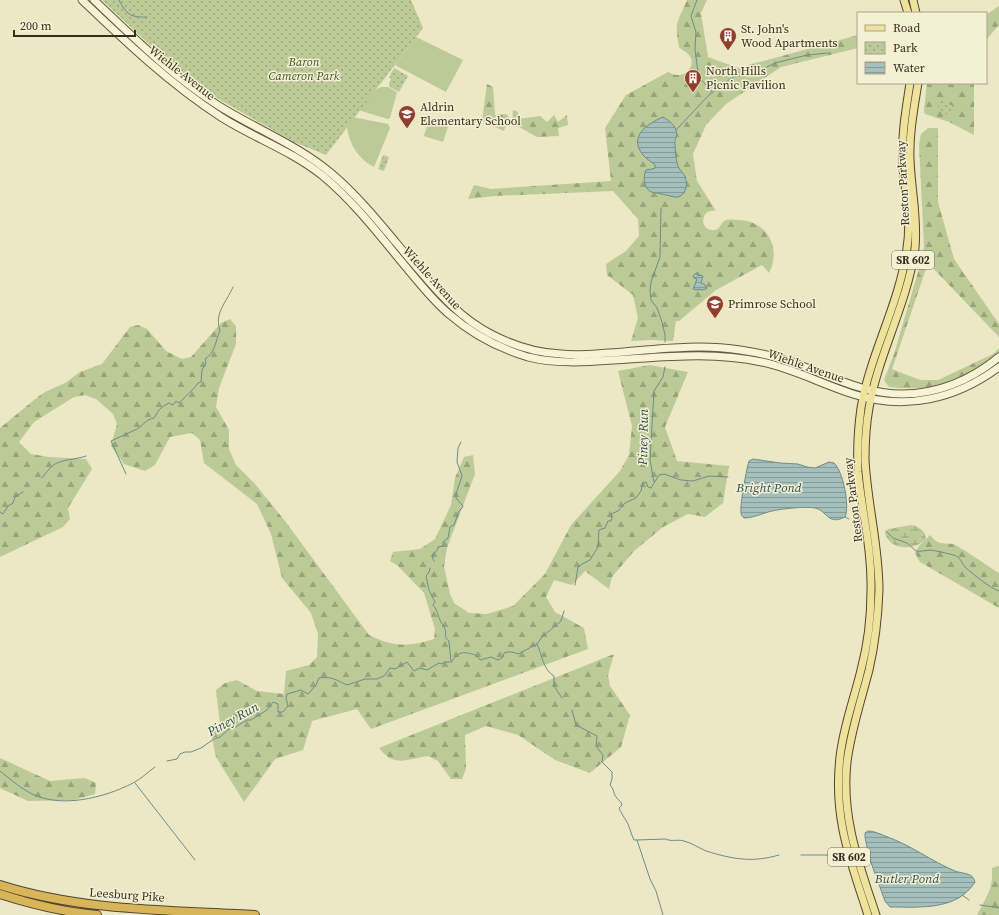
<svg xmlns="http://www.w3.org/2000/svg" width="999" height="915" font-family="'Source Serif 4',serif">
<style>
.green{fill:#bcca98}
.forest{fill:url(#forest-firs)}
.wetland{fill:url(#wetland-marsh)}
.park{fill:url(#park-dots)}
.water{fill:url(#water-rules);stroke:#6d8d8a}
.lines{fill:none;stroke-linecap:round;stroke-linejoin:round}
.stream{stroke:#6d8d8a;stroke-width:1}
.secondary-casing{stroke:#685a3e;stroke-width:9}
.primary-casing{stroke:#54462f;stroke-width:9}
.highway-casing{stroke:#54462f;stroke-width:10}
.secondary{stroke:#f7f3d6;stroke-width:7}
.primary{stroke:#eee29d;stroke-width:7}
.highway{stroke:#d8b558;stroke-width:8}
.labels{text-anchor:middle;dominant-baseline:central;stroke-width:3;stroke-linejoin:round;paint-order:stroke}
.shield{fill:#f4f0d3;stroke:#6f6854;stroke-width:1}
.shield-label{font-size:11px;font-weight:bold;fill:#362e1e}
.poi-label{font-size:12px;fill:#362e1e;stroke:#f4f0d3;text-anchor:start}
.park-label{font-size:12px;font-style:italic;fill:#3f5226;stroke:#f4f0d3}
.street-label{font-size:12px;fill:#362e1e;stroke:#f4f0d3}
.water-label{font-size:13px;font-style:italic;fill:#2e5155;stroke:#f4f0d3}
</style>
<defs>
<pattern id="forest-firs" width="22" height="20" patternUnits="userSpaceOnUse"><rect width="22" height="20" fill="#bcca98"/><path d="M5 1l3.5 6h-7zM16 11l3.5 6h-7z" fill="#9aa47b"/></pattern>
<pattern id="wetland-marsh" width="20" height="14" patternUnits="userSpaceOnUse"><rect width="20" height="14" fill="#bcca98"/><path d="M1 5h8M5 5V1M11 12h8M15 12V8" fill="none" stroke="#9aa47b"/></pattern>
<pattern id="park-dots" width="8" height="8" patternUnits="userSpaceOnUse"><rect width="8" height="8" fill="#bcca98"/><path d="M2 2h.1M6 6h.1" fill="none" stroke="#9aa47b" stroke-width="1.8" stroke-linecap="round"/></pattern>
<pattern id="water-rules" width="6" height="5" patternUnits="userSpaceOnUse"><rect width="6" height="5" fill="#a5bfbc"/><path d="M0 2.5h6" fill="none" stroke="#879c98"/></pattern>
</defs>
<rect width="100%" height="100%" fill="#ece7c4"/>
<path class="green" d="M416,37L463,60L446,92L395,65Z
M381,87H388L397,92L390,118L388,119L358,110L375,90Z
M347,116L388,124L390,128L374,167C355,157 345,137 347,116Z
M429,120L448,127L443,142L424,136Z"/>
<path class="forest" d="M687,0H707L701,13L708,57L738,68L858,35V48L781,67L726,104L706,125L693,154L697,181L716,211C711,210 705,212 704,217C701,223 706,230 712,230C721,231 720,222 726,220C730,219 735,220 739,220C767,221 782,248 769,273L762,265L716,290L679,321H676L673,341L651,340L631,341L638,318L633,295L607,275L606,264L626,251L639,236L638,219L613,191L495,196L468,199L474,185L491,189L611,181L605,128L626,95L668,72C671,73 674,75 677,75C687,76 694,66 691,58C688,52 683,51 679,47C674,21 678,22 687,0Z
M999,6V25L986,40V15Z
M927,83H974V135L949,122L925,114L924,111Z
M487,84L493,87L495,115L506,114L509,117L504,131L482,121Z
M513,110L518,112V119L540,116L547,122L554,115L558,122L567,115L568,125L558,128L559,136L537,137L519,127L512,126Z
M928,128H938V202L954,259L999,324V337L928,263L892,369L920,380H938L993,354L999,348V353C983,366 965,379 945,384C929,389 906,389 889,387L884,380L894,354L921,262L924,246L919,145L921,134Z
M230,319L236,326V344L219,388L216,407L229,430V449L236,465L255,484L285,521L369,635C393,647 408,647 434,639L435,629L424,593L398,566L390,561L393,552L420,549L435,539L451,505L455,478L464,457L473,455L475,474L447,548L444,566L450,594L454,603L469,613L487,614L513,606L545,574L571,525L620,471L629,455L632,426L618,371L650,365L688,372L665,427L677,461L729,466L723,503L705,517L688,514L663,527L634,551L612,577L609,589L585,571L572,585L554,580L546,597L555,612L584,628L588,649L371,729L357,709L312,721L303,750L275,759L244,802L216,757L211,733L220,724L216,690L225,683L237,680L257,691L284,694L286,671L309,665L317,657L318,634L311,613L282,578L271,534L257,504L204,463L200,440L192,433L170,437L155,465L145,471L124,464L111,446L117,424L113,414L96,399L85,395L74,397L34,422L19,442L31,454L49,457L86,459L92,469L68,508L70,519L63,527L0,557V428L39,396L47,391L65,383L80,372L102,364L130,327L138,325L147,329L166,351L182,359L191,357L221,323Z
M930,535C938,545 942,543 953,544C958,545 992,569 999,573V608L920,562L915,553L918,547Z
M614,654L608,675L610,686L630,715L621,747L590,773L555,760L518,735L486,726L465,735L466,769L462,779H451L438,761L428,756C407,759 394,768 379,748Z
M0,758L50,781L85,778L96,783L95,794L74,800L28,801L0,788Z
M999,866V915H977C987,896 993,890 992,868Z"/>
<path class="wetland" d="M912,525C920,527 925,531 926,539C915,551 890,551 885,533L888,529Z"/>
<path class="park" d="M102,0H411L423,28L326,155L294,142L222,101L195,83L150,45Z
M394,68L408,76L399,92L390,87L389,83L391,79L389,77Z
M941,100L953,106L949,116L937,109Z
M383,155L389,157L384,171L378,169Z"/>
<path class="water" d="M663,117C668,120 674,124 676,130C678,135 674,140 675,145C675,150 676,158 677,163C678,169 682,171 685,176C687,181 687,190 683,194C681,196 677,198 675,197C669,196 663,194 657,193C656,193 651,192 651,192C643,187 643,176 646,170L652,169L655,168V165C651,161 646,159 643,155C628,136 647,124 663,117Z
M696,273H697V275L703,276L701,283L704,284L707,288L706,289L702,290L698,289V290L693,289L697,279L694,278L693,276Z
M753,459L780,463L798,464L807,467L815,468L829,462L834,463C843,471 850,506 845,517C827,526 827,510 815,508C805,506 775,509 765,513C758,515 752,518 744,518C742,516 741,515 741,512C740,503 746,472 749,461Z
M868,831C874,831 880,834 885,836C911,845 931,861 955,871C962,874 973,872 975,882C957,911 919,907 890,907L885,901L869,857L865,837V833Z"/>
<g class="lines">
<path class="stream" d="M119,0C126,14 131,18 147,17
M697,0L691,16L696,32L695,49L698,73L700,79L711,89V92
M676,130L709,95L730,79L736,76L757,72L775,63L807,55L828,53
M661,208L660,257L651,282L650,290L651,300L657,308L662,322L665,335V342
M126,474L111,441C119,437 127,434 135,430C142,427 146,419 154,418C160,409 158,409 169,403L173,405L176,401L179,403C182,400 196,387 198,383L201,382L202,370L206,363L205,359C216,352 215,341 220,331C214,313 226,303 233,287
M42,478C46,473 50,467 55,464C64,459 75,460 86,456
M654,482C652,475 652,468 650,461L654,391L663,377L665,367
M0,512L3,514L8,506L13,503L15,497L23,492
M845,517L849,519
M886,531L893,538L907,543L916,551C921,552 926,550 931,550C936,551 952,554 956,556C961,558 962,564 966,568C973,574 991,589 999,591
M434,561L432,556L438,549V547L443,546V542L448,538L450,527L454,525L459,511L462,508L463,506L456,498V494L462,476L457,462L458,448L461,442
M430,568L429,572L426,576L429,590L435,602L433,605C438,611 437,614 440,620C441,623 444,626 445,629C447,634 443,637 449,641L451,661
M575,585L578,567L582,564L590,560L598,547L599,530L605,528L608,521H611L612,518L611,514L618,511L625,503L636,498L641,491L643,483L646,482L648,487L651,488L659,475L664,474L681,480L693,481L709,476L728,477
M537,644C542,654 543,670 554,676V686L562,698
M452,661C461,650 463,652 476,655L480,660L491,657L498,660L503,657L504,653C510,651 513,652 518,654L537,644L542,637L561,621L564,611
M572,710L576,725L597,736L596,746L603,755L602,762L612,772V779L610,785C614,789 613,792 616,797C618,800 621,801 622,805L619,808C621,813 624,817 627,822C630,828 631,834 634,840H637L650,879L656,891L663,915
M167,761L177,759L180,754L185,752H191L201,748L214,739L220,737L229,729L234,728L247,720H251L267,710L273,702L278,704V712H283L288,706L286,698L287,694L301,690L308,694L316,685L319,678C332,676 336,680 347,685L365,679H377L384,676L390,668L395,669L407,662L414,671L420,668L427,670L439,663L442,664L444,662H452
M0,771C9,778 19,787 30,793C60,809 104,798 133,783C141,779 148,772 155,767
M135,783L195,860
M637,840L666,839C671,842 678,839 684,841C692,843 699,848 706,851C732,859 752,863 779,855
M801,855H834
M962,895L969,900
M980,905L999,908"/>
<defs>
<path id="secondary" d="M82,0C126,42 170,84 221,117C254,138 292,151 323,176C358,205 386,244 416,279C426,291 437,304 449,314C472,334 498,348 528,357C556,364 585,362 613,360C663,357 712,351 762,362C794,369 822,384 853,394C905,411 956,399 999,367
M94,0C134,38 172,76 219,106C256,129 298,145 332,174C364,201 392,239 420,271C441,296 462,319 491,334C512,345 537,353 561,354C577,356 593,354 609,353C652,350 697,343 740,350C761,353 782,358 802,366C835,378 866,394 902,394C939,394 971,380 999,357"/>
<path id="primary" d="M904,0L908,13
M913,0L916,13
M868,915C850,859 833,818 840,757C843,728 854,699 861,670C868,644 871,617 871,590C872,550 862,512 858,472C857,450 858,429 861,408C870,354 900,303 907,248C909,236 909,223 908,210C907,194 903,179 903,164C901,136 906,110 910,83
M876,915C859,864 841,817 847,762C851,730 861,701 869,670C875,644 878,617 879,590C879,545 867,503 865,459C865,442 866,425 869,408C878,355 908,302 915,248C918,217 911,190 910,159C909,134 914,108 918,83"/>
<path id="highway" d="M0,885C82,911 169,910 255,915
M0,894C31,904 64,912 97,915"/>
</defs>
<use href="#secondary" class="secondary-casing"/>
<use href="#primary" class="primary-casing"/>
<use href="#highway" class="highway-casing"/>
<use href="#secondary" class="secondary"/>
<use href="#primary" class="primary"/>
<use href="#highway" class="highway"/>
</g>
<defs>
<symbol id="building-pin" viewBox="-11 -11 22 30"><path d="M0 17L-7.5 6A9.5 9.5 0 1 1 7.5 6Z" fill="#923e2d" stroke="#f4f0d3"/><path d="M-4-6H4V6H1V3H-1V6H-4ZM-2.5-4.3h1.7v1.8h-1.7ZM.8-4.3h1.7v1.8H.8ZM-2.5-1h1.7V.8h-1.7ZM.8-1h1.7V.8H.8Z" fill="#fff"/></symbol>
<symbol id="school-pin" viewBox="-11 -11 22 30"><path d="M0 17L-7.5 6A9.5 9.5 0 1 1 7.5 6Z" fill="#923e2d" stroke="#f4f0d3"/><path d="M0-5L7-2L0 1L-7-2ZM-4 1L0 2.5L4 1V4Q0 6-4 4Z" fill="#fff"/></symbol>
</defs>
<g fill-rule="evenodd">
<use href="#building-pin" x="718" y="26" width="20" height="27"/>
<use href="#building-pin" x="683" y="68" width="20" height="27"/>
<use href="#school-pin" x="397" y="104" width="20" height="27"/>
<use href="#school-pin" x="705" y="294" width="20" height="27"/>
</g>
<g class="labels">
<g class="shield">
<rect x="892" y="251" width="42" height="18" rx="3"/>
<rect x="828" y="848" width="42" height="18" rx="3"/>
</g>
<g class="shield-label">
<text x="913" y="260">SR 602</text>
<text x="849" y="857">SR 602</text>
</g>
<g class="poi-label">
<text x="741" y="29">St. John's<tspan x="741" dy="14">Wood Apartments</tspan></text>
<text x="706" y="71">North Hills<tspan x="706" dy="14">Picnic Pavilion</tspan></text>
<text x="420" y="107">Aldrin<tspan x="420" dy="14">Elementary School</tspan></text>
<text x="728" y="304">Primrose School</text>
</g>
<g class="park-label">
<text x="304" y="62">Baron<tspan x="304" dy="14">Cameron Park</tspan></text>
</g>
<g class="street-label">
<text transform="translate(182 73) rotate(38)">Wiehle Avenue</text>
<text transform="translate(903 183) rotate(-93)">Reston Parkway</text>
<text transform="translate(432 278) rotate(48)">Wiehle Avenue</text>
<text transform="translate(806 366) rotate(19)">Wiehle Avenue</text>
<text transform="translate(853 500) rotate(-97)">Reston Parkway</text>
<text transform="translate(127 895) rotate(4)">Leesburg Pike</text>
</g>
<g class="water-label">
<text transform="translate(643 437) rotate(-89)">Piney Run</text>
<text x="769" y="487">Bright Pond</text>
<text transform="translate(233 719) rotate(-29)">Piney Run</text>
<text x="907" y="878">Butler Pond</text>
</g>
</g>
<rect x="857" y="12" width="130" height="72" fill="#f4f0d3" stroke="#a8a28b"/>
<rect x="865" y="25" width="20" height="6" fill="#eee29d" stroke="#a8a28b"/>
<text x="893" y="32" font-size="12" fill="#362e1e">Road</text>
<rect x="865" y="42" width="20" height="12" fill="url(#park-dots)" stroke="#a8a28b"/>
<text x="893" y="52" font-size="12" fill="#362e1e">Park</text>
<rect x="865" y="62" width="20" height="12" fill="url(#water-rules)" stroke="#a8a28b"/>
<text x="893" y="72" font-size="12" fill="#362e1e">Water</text>
<path d="M14 30v6h121v-6" fill="none" stroke="#362e1e" stroke-width="2"/>
<text x="20" y="30" font-size="12" fill="#362e1e" stroke="#f4f0d3" stroke-width="3" paint-order="stroke">200 m</text>
</svg>
